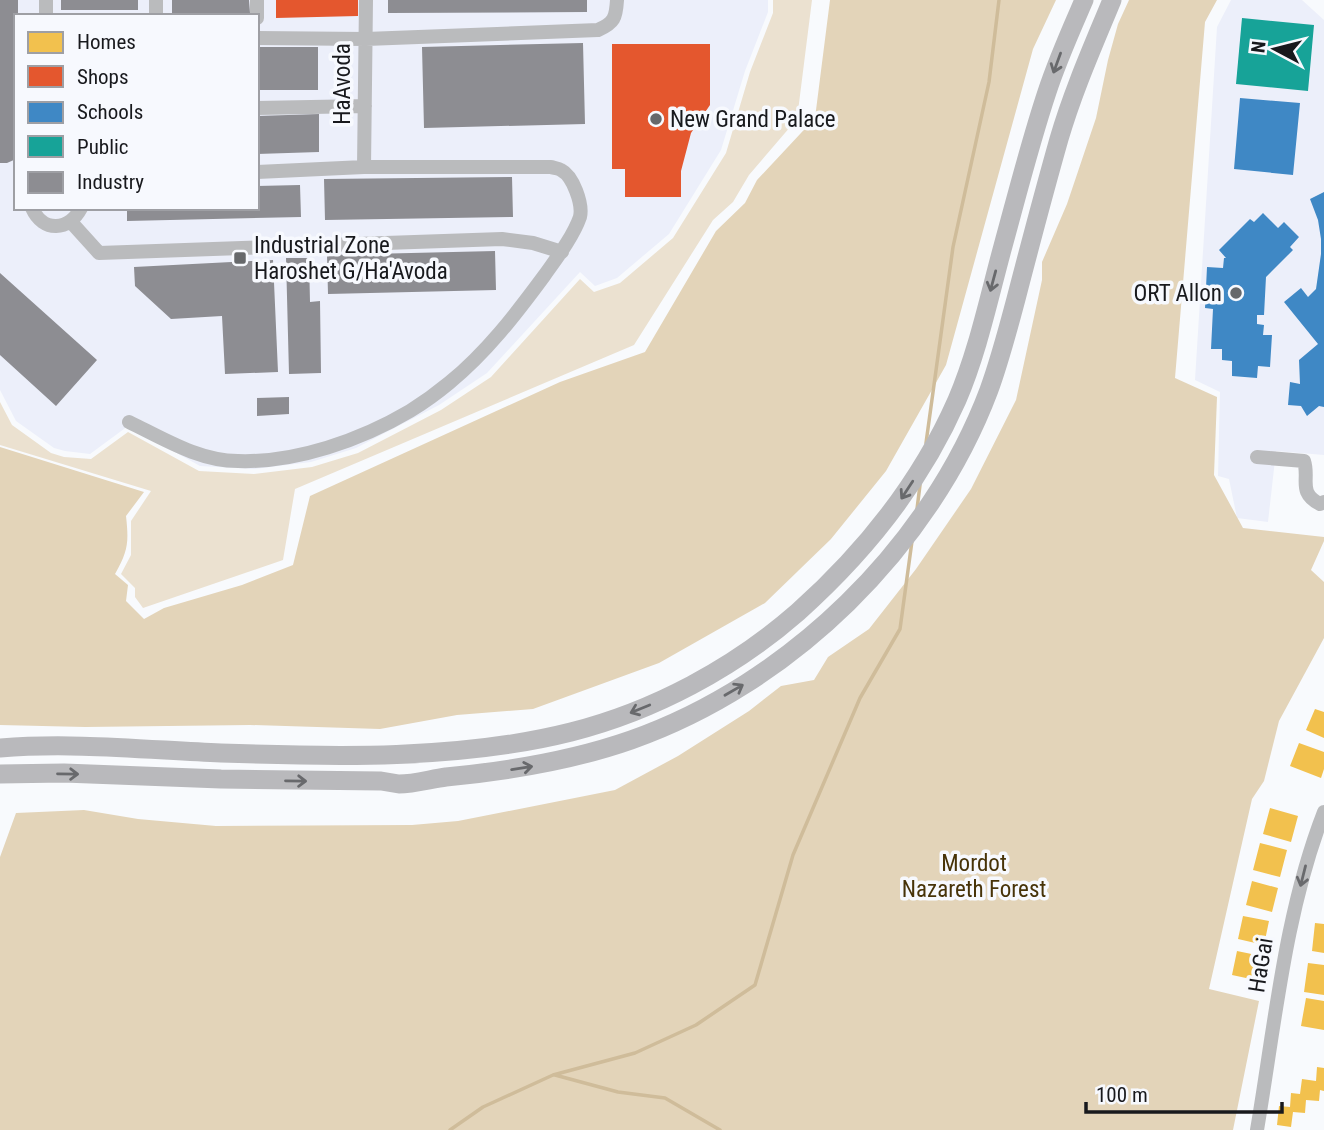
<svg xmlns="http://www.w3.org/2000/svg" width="1324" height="1130" font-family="'Roboto Condensed',sans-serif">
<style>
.built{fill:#eceffa;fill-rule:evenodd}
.green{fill:#ebe1d0}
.forest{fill:#e3d4b9}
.homes{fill:#f2c14e}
.shops{fill:#e4572e}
.schools{fill:#3f88c5}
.public{fill:#17a398}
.industry{fill:#8d8d92}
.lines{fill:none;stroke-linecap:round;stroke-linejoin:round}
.stream{stroke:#cfbc9a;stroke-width:3.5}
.minor{stroke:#babbbd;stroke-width:14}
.secondary{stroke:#b9b9bc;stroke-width:19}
.oneway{stroke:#68696c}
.oneway2{stroke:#696a6d}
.poi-dot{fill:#66686b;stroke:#f7f9fe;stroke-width:2.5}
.labels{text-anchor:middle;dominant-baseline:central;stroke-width:7;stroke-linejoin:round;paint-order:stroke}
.street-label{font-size:23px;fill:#18191d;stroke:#f7f9fe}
.poi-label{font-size:23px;fill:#18191d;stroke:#f7f9fe;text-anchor:start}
.park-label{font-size:23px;fill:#473308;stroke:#f7f9fe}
</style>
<rect width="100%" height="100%" fill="#f8fafd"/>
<path class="built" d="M0,0H768V12L745,71L721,150L669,234L617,278L595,286L580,272L487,373L439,405L356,448L311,462L254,469L200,466L128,426L90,454L65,451L54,448L16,421L0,390ZM16,16H257V208H16Z
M1231,0H1302L1324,20V455L1276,451L1268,522L1237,518L1229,479L1218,476L1220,392L1195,380L1217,27Z"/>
<path class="green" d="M773,0H812L797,119L749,175L733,202L713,220L634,345L295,489L283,560L143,608L135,597V588L121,574L131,555V521L151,491L0,445V402L12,425L51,453L64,457L91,459L128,432L199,471L254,474L312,467L358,453L441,410L491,377L580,279L594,292L620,283L673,238L726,153L750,72L773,13Z"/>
<path class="forest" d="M830,0H1056L1033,49L946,365L886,471L831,539L765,603L659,663L533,709L457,715L380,729L250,725L85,727L0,725V447L144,492L126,516C129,543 128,551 115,574L128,585L126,601L144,619L164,608L242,585L293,565L310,496L560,382L645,352L716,231L745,203L757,180L815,118Z
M1129,0H1217L1205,22L1175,378L1217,397L1214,475L1243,528L1324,537V541L1311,570L1324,582V638L1279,721L1264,781L1252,799L1209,989L1259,1001L1233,1130H0V857L16,813L84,810L138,819L216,826L412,825L458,821L615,790L678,756L749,711L781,686L814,680L828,657L869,629L916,569L971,489L1016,400L1042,280V262L1067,204L1096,118L1108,60L1118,24Z"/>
<path class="homes" d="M1315,709L1324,712V738L1306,730Z
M1299,743L1324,752V769L1321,778L1290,766Z
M1270,808L1298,816L1291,842L1263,834Z
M1260,843L1287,850L1280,877L1253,870Z
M1252,881L1278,888L1272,912L1246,905Z
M1243,916L1269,921L1264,945L1238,939Z
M1315,923L1324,924V953L1312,951Z
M1237,951L1266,957L1260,981L1232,975Z
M1308,963L1324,965V995L1304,992Z
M1306,998L1324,1001V1030L1301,1026Z
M1317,1067L1324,1068V1091L1320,1090L1319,1101L1306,1100L1305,1113L1293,1112L1291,1127L1277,1125L1279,1106L1290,1107L1291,1093L1300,1094L1302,1079L1316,1081Z"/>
<path class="shops" d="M276,0H358V16L276,18Z
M612,44H710V105L691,133L681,171V197H625V169H612Z"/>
<path class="schools" d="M1240,98L1300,103L1293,175L1234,169Z
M1324,192V407L1319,406L1307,416L1301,406L1288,405L1290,382L1300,384L1299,360L1318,344L1284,302L1301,288L1308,297L1316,289L1321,254V239L1318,220L1310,199Z
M1263,213L1278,228L1284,222L1299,237L1290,247L1293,250L1266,277L1264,315H1257V324L1264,325L1263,335H1272L1270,367L1258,366L1257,378L1232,376V361L1222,360V349H1211L1213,309L1205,308L1207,267L1223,268L1224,258H1226L1219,250L1250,219L1254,222Z"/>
<path class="public" d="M1242,18L1314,25L1308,91L1236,84Z"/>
<path class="industry" d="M0,0H18V16H16V159L7,163H0Z
M61,0H138V10H61Z
M172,0H249L250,13L172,14Z
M388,0H587V12L388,13Z
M583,43L585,124L424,128L422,47Z
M257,47H318V90H257Z
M319,114V152L257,154V116Z
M512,177L513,217L325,220L324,179Z
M300,185L301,217L127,221V208H257V186Z
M495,251L496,290L328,294L327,255Z
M286,258H309L310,302L320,301L321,373L289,374Z
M273,260L278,372L225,374L222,316L171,319L135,286L134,267Z
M0,273L97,360L56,406L0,355Z
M289,397V414L257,416V398Z"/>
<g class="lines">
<path class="stream" d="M926,443L953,247L989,82L999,0
M917,509L920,485
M555,1075L618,1092L665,1098L720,1130
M450,1130L483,1107L553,1075L635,1053L696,1025L755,985L793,855L860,698L900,629L912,541"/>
<path class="minor" d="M46,16V0
M156,16V0
M257,18V0
M257,38L366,39L598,30C614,23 616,18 617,0
M257,108L365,106
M364,167L366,0
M32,208C43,233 69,231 81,208
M71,222L99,253L502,239L533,243L562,252
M129,422C164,439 199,461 238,461C296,463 361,440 410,411C423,403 437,393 449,383C486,353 516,314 544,276C556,259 573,237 580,217C583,204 573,176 561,170C558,168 554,168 551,167H364L257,172
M1257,457L1304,461C1310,479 1297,492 1320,504L1324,502
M1257,1130C1275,1024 1285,912 1324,812"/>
<path class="secondary" d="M0,748C73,742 149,750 221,753C334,757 460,760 571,732C654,711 734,668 798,612C865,552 921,482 957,400C978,351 989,297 1003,246C1017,195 1030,143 1047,92C1057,61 1071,30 1084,0
M0,774L64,773L221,779L381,781C387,782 393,783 399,784C414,784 431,779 446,777C509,771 571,761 631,740C790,684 930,547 989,390C1000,360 1008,329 1016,299C1030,245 1044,192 1059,139C1073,91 1093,46 1112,0"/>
</g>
<defs><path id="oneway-shaft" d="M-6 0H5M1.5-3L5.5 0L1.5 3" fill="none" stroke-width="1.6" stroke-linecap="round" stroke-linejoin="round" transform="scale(1.75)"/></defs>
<g class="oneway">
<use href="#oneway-shaft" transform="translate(1057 63) rotate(110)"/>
<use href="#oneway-shaft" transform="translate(993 281) rotate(105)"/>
<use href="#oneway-shaft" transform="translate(907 490) rotate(123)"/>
<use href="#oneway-shaft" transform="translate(734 690) rotate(-30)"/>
<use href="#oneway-shaft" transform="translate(640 709) rotate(158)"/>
<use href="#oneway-shaft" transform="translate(522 768) rotate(-9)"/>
<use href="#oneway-shaft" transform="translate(68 774) rotate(1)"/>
<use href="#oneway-shaft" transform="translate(296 781) rotate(1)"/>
</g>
<use class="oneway2" href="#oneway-shaft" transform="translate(1303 876) rotate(104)"/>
<g class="poi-dot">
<circle cx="656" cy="119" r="7"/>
<rect x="233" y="251" width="14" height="14" rx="3.5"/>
<circle cx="1236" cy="293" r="7"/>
</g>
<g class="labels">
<g class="street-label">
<text transform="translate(342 84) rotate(-90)">HaAvoda</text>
<text transform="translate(1261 965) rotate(-81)">HaGai</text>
</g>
<g class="poi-label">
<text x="670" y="119">New Grand Palace</text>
<text x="254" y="245">Industrial Zone<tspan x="254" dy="26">Haroshet G/Ha'Avoda</tspan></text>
<text x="1222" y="293" text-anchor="end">ORT Allon</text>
</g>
<g class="park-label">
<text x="974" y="863">Mordot<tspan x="974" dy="26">Nazareth Forest</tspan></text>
</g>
</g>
<rect x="14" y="14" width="245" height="196" fill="#f7f9fe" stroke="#9e9fa4" stroke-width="2"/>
<rect x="28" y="32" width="35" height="21" fill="#f2c14e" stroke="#9e9fa4" stroke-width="2"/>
<text x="77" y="49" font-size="21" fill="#18191d">Homes</text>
<rect x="28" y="66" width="35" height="21" fill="#e4572e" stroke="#9e9fa4" stroke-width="2"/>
<text x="77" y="84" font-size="21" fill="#18191d">Shops</text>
<rect x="28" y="102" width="35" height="21" fill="#3f88c5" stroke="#9e9fa4" stroke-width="2"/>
<text x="77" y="119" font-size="21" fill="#18191d">Schools</text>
<rect x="28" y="136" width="35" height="21" fill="#17a398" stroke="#9e9fa4" stroke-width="2"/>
<text x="77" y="154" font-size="21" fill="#18191d">Public</text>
<rect x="28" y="172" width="35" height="21" fill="#8d8d92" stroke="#9e9fa4" stroke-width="2"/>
<text x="77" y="189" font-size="21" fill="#18191d">Industry</text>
<g transform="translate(1275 49) rotate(277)" stroke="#f7f9fe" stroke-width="5" paint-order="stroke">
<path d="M0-5L12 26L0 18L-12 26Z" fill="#18191d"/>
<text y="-10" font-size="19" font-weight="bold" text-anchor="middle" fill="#18191d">N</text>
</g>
<path d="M1086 1102v10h196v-10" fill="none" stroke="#18191d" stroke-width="3.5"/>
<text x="1096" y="1102" font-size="21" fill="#18191d" stroke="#f7f9fe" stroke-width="5" paint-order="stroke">100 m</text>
</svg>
